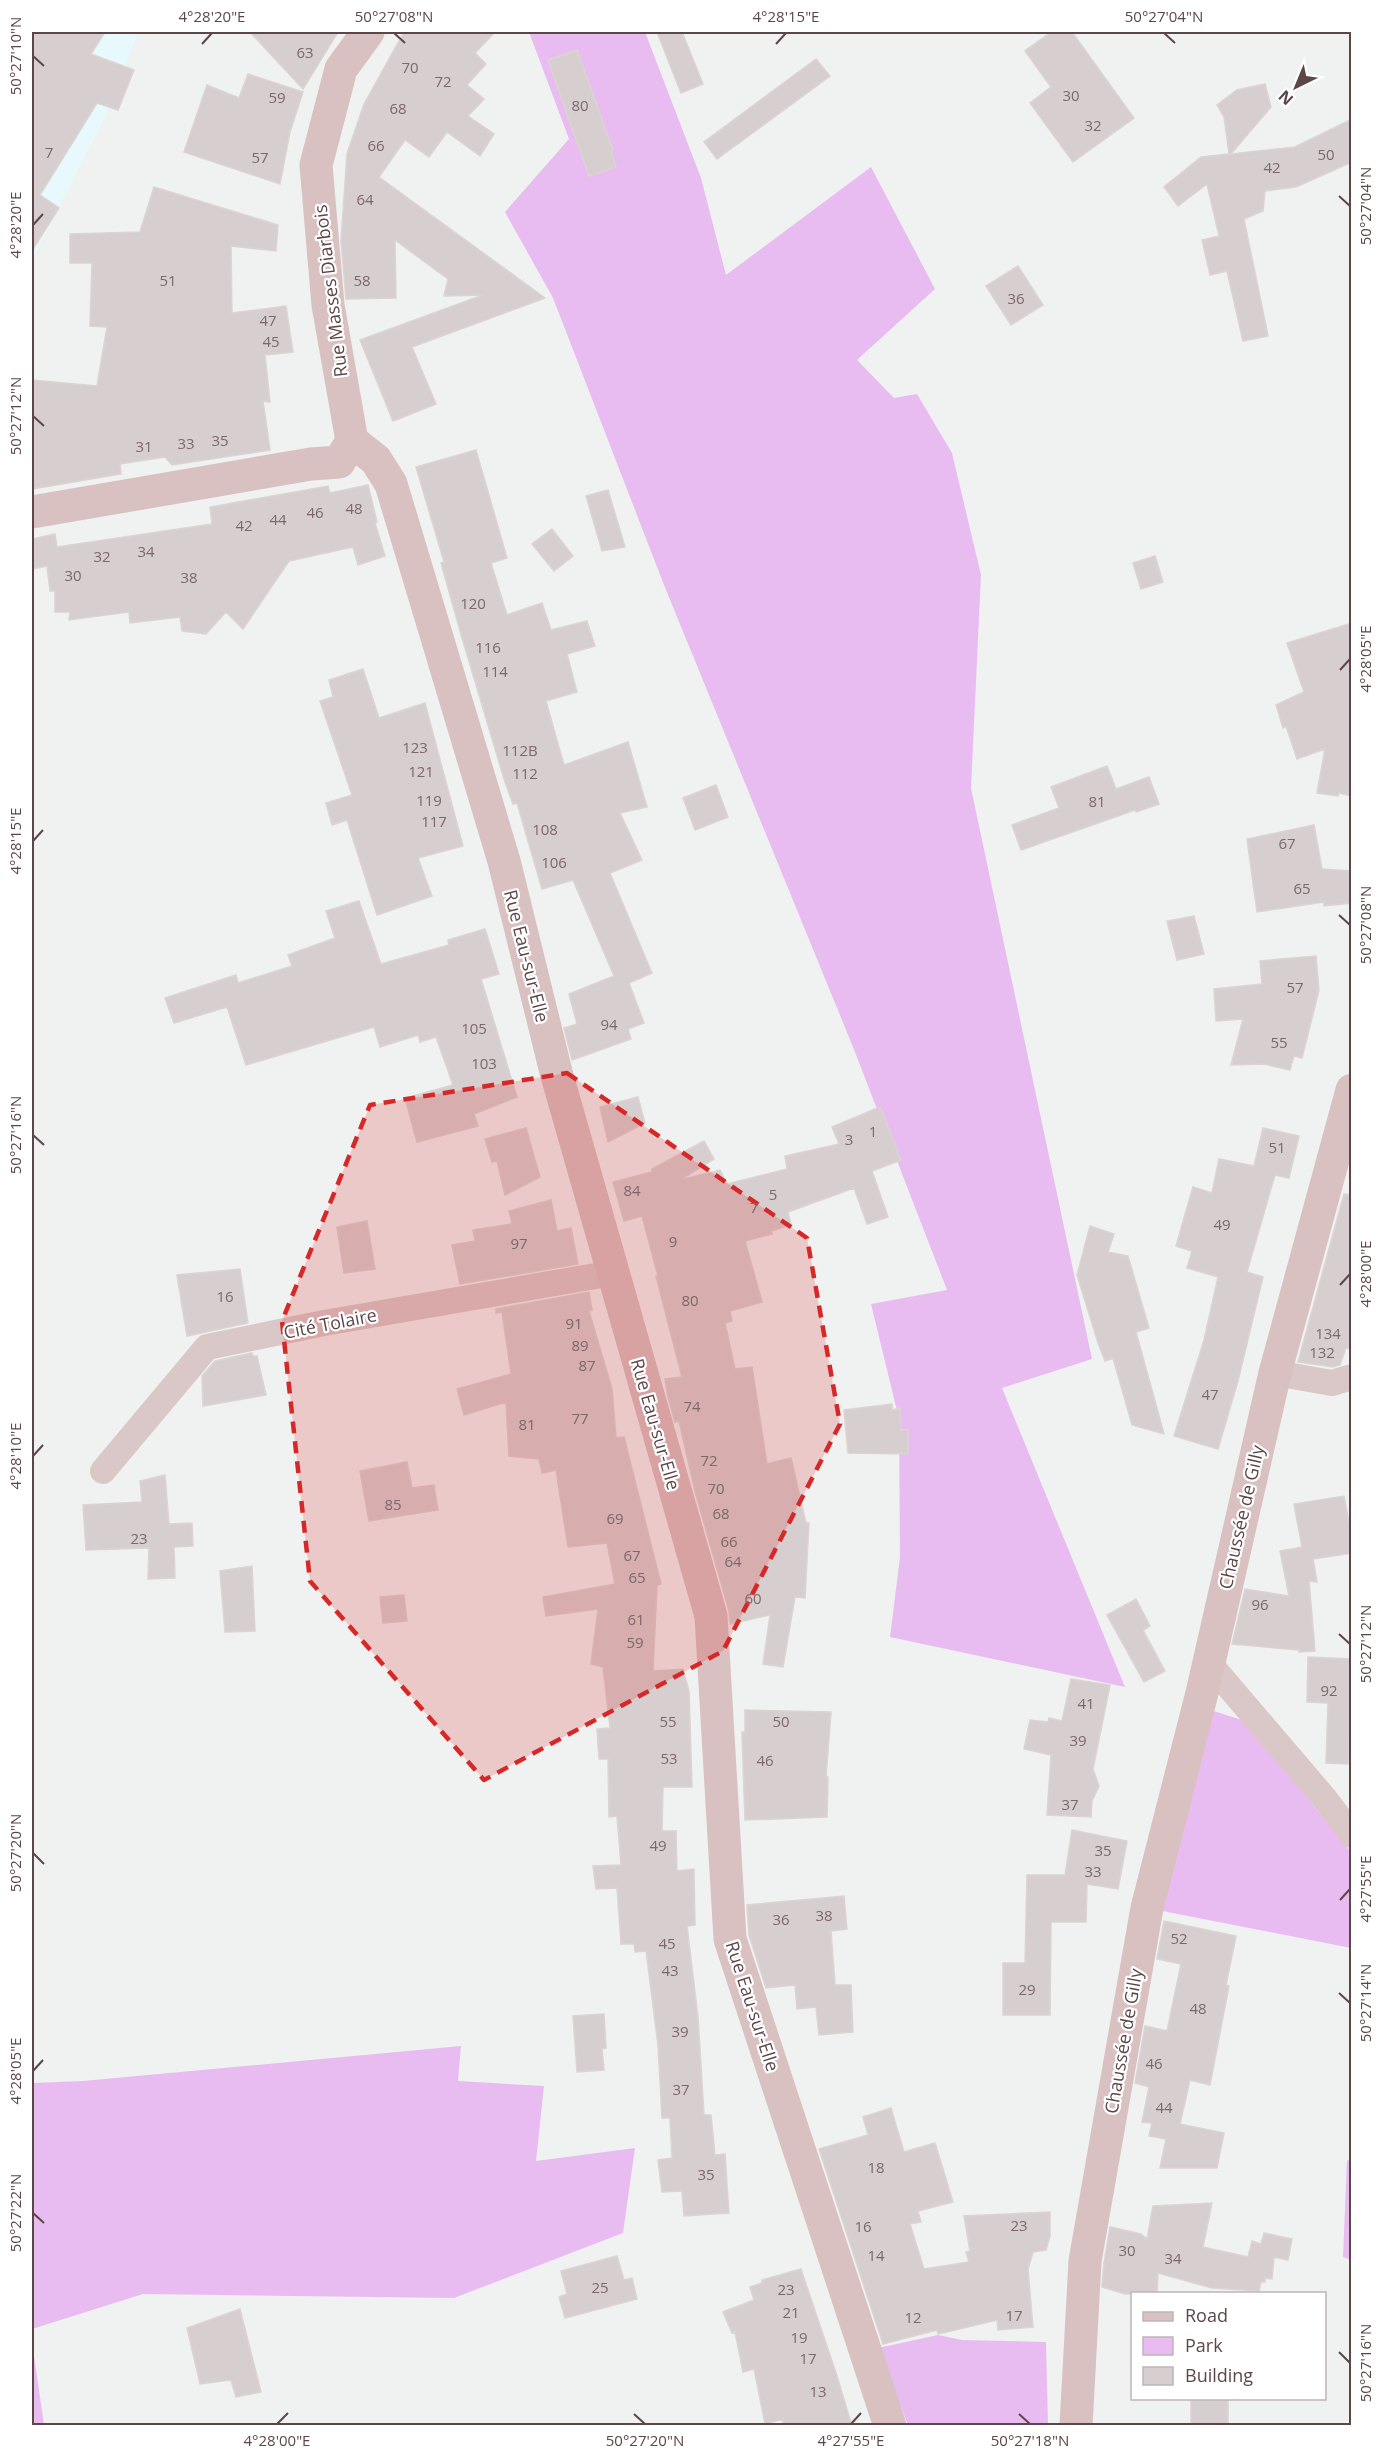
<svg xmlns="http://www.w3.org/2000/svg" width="1383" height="2457" font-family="'Open Sans',sans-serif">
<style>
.commercial{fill:#e8f9fd}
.green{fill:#e9bcf1}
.building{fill:#d7cfcf;stroke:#dbd4d3;stroke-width:1.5}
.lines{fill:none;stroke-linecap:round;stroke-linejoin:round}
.street{stroke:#dac8c9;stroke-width:26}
.secondary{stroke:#d9c1c1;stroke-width:33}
.marked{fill:#d62828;fill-opacity:0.2;stroke:#d62828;stroke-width:4.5;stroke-dasharray:12 8;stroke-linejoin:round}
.ticks{fill:none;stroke:#5d4648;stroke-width:2}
.labels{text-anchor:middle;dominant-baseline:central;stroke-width:4.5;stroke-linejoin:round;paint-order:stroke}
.number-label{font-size:15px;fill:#7c686a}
.street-label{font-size:18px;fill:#5d4648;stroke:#fff}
.neatline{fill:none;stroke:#5d4648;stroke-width:2}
.ticks-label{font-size:15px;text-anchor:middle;fill:#5d4648}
</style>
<rect width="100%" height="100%" fill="#eff2f0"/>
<path class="commercial" d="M32,32H138L113,101L32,260Z"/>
<path class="green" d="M529,32H645L701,178L726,275L871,167L935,289L857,360L894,398L917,394L952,453L981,575L971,788L1092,1359L999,1389L1002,1388L1125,1687L890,1637L900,1557L899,1419L871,1304L947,1290L853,1047L664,585L553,298L505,212L569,139Z
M1198,1706L1245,1721L1351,1852V1948L1147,1908Z
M461,2046L458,2081L544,2086L536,2161L635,2148L623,2233L454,2298L143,2294L32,2329V2083L83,2081Z
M1347,2160L1352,2162L1351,2260L1343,2257Z
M938,2335L962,2340L1046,2342L1048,2425H908L878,2348Z
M32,2342L44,2425H32Z"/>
<path class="building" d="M32,32H105L91,54L134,70L118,110L97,103L40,195L59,208L32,251Z
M250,32H338L303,89Z
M404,32H495L475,53L486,64L467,85L484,99L468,116L494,134L480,156L447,132L429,157L405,140L379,177L545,298L412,347L436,404L393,421L360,340L483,295L444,296L448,279L395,240L396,298L346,299L341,241L347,154L364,104Z
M657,32H682L703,84L681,93Z
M1051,32H1072L1134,118L1073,162L1030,103L1051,87L1025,51Z
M577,50L613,150L611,151L616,167L589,176L548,60Z
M816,59L830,76L717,159L704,142Z
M248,74L303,92L290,132L280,184L184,152L207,85L239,98Z
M1265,84L1271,107L1231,154L1295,147L1352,119V162L1296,187L1265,191L1263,211L1244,219L1268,336L1243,341L1227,271L1210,275L1202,240L1219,236L1207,184L1178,206L1164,187L1201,157L1229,154L1224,117L1217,105L1237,90Z
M154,187L278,225L276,251L231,246L232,313L286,306L293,352L265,355L270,402L263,401L270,450L172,465L165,457L120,464L121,474L32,489V380L97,386L107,327L90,326L92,263H70V234L140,232Z
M1018,266L1043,305L1011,325L986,286Z
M476,450L507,558L491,563L507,615L542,603L551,630L587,621L595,646L567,654L577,692L546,701L564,765L628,742L647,807L620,813L642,860L610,873L652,973L629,983L644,1023L628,1029L631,1039L572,1060L564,1028L577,1024L569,994L614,976L573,880L542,889L517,803L513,804L504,779L460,631L441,563L444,562L416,467Z
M368,485L377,522L375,523L385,556L358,565L353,547L289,561L243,629L226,612L206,634L182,631L180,617L130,623L129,612L69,620L70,612H55V591H50L47,566L32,569V539L55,534L57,547L212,524L210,507L328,486L330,493Z
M608,490L625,547L602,551L586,496Z
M552,529L573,556L554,571L532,544Z
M1155,556L1163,582L1141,589L1133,563Z
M1352,623V796L1339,793L1338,796L1317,793L1325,749L1297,759L1286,726L1283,728L1276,705L1304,692L1287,643Z
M363,669L379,718L425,703L463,846L418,858L432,896L377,915L347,820L332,825L326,803L352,795L320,701L333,697L329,680Z
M1107,766L1116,789L1149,777L1159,804L1136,812L1135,810L1021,850L1012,825L1059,808L1051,787Z
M716,785L728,817L695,830L683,798Z
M1314,825L1322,869L1352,871V903L1324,906V902L1257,912L1247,839Z
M359,901L381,964L449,945L448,940L485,929L499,974L481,979L517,1097L474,1114L478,1126L417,1142L405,1098L453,1085L436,1037L420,1042L418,1035L380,1047L374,1027L246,1065L227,1007L174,1023L165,998L236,975L238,983L292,966L288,955L335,938L326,911Z
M1194,916L1204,954L1177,960L1167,921Z
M1316,956L1319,990L1302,1058L1294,1056L1290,1070L1264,1064L1231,1065L1243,1019L1216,1021L1214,989L1262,984L1260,961Z
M638,1097L645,1123L608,1142L600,1107Z
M880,1107L901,1160L872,1171L888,1217L867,1224L854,1188L788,1212L791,1225L771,1231L772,1234L745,1241L762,1302L730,1311L732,1321L725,1323L735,1369L752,1367L767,1464L791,1458L806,1523H809L805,1598L795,1597L783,1667L763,1664L770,1615L730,1624L729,1611L695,1491L679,1421L675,1422L668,1397L665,1379L682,1377L656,1276H658L642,1216L624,1221L613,1182L652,1172V1169L704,1141L714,1159L680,1180L720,1170L727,1184L787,1169L785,1156L839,1144L832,1127Z
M526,1128L540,1177L505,1195L497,1161L492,1162L485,1139Z
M1263,1128L1299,1136L1289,1178L1275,1175L1247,1272L1263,1277L1238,1381L1218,1449L1174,1436L1204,1340L1218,1277L1187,1268L1192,1251L1176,1246L1193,1187L1212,1193L1219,1159L1254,1166Z
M1344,1194L1352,1195V1349L1346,1348L1340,1365L1333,1367L1298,1362Z
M551,1200L557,1231L571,1228L578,1264L460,1284L452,1245L475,1241L473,1230L512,1224L509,1211Z
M367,1221L375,1269L344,1273L337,1227Z
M1090,1226L1114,1234L1108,1252L1128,1256L1149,1328L1136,1332L1164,1434L1132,1425L1113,1358L1105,1361L1098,1343L1077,1275Z
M240,1269L248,1323L187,1336L177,1275Z
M589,1292L592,1310L589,1311L612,1389L616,1438L624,1437L661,1584L657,1585L653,1671L683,1669L689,1691L692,1787H663L662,1831H676L677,1871L694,1869L695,1925L687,1926L698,2017L704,2115H711L715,2155L725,2154L729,2213L684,2216L682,2191L662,2192L658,2160L672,2158L670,2118H662L658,2045L646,1951L635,1952L634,1944H621L617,1888L596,1889L593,1866L621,1865L617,1816L609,1817L608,1759H599L597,1729L610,1728L603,1667L591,1664L598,1609L546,1616L543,1597L615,1584L607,1543L568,1547L556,1470L542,1473L539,1459L509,1456L506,1402L464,1415L457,1389L511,1374L502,1312L496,1313V1309Z
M252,1353L253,1356H257L266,1395L203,1406L202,1376L215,1361Z
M892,1404V1410L900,1408L901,1430H908V1454L848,1453L844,1410Z
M407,1462L412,1488L434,1485L438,1510L369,1521L360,1471Z
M165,1475L169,1524L192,1523L193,1546L174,1547L175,1578L148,1579L149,1548L86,1550L83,1505L142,1502L140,1481Z
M1344,1496L1352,1538V1553L1313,1559L1317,1582L1309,1581L1315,1651L1299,1652V1650L1232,1644L1245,1589L1289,1596L1280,1551L1302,1547L1294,1504Z
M252,1566L255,1631L225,1632L220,1571Z
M404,1595L407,1621L383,1623L380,1597Z
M1136,1599L1150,1626L1143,1630L1165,1671L1144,1682L1107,1615Z
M1308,1657L1352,1659L1348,1764L1326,1763L1328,1703L1307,1702Z
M1071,1679L1110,1685L1093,1769L1099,1786L1092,1801L1091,1817L1047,1815L1051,1755L1024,1749L1030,1720L1048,1722L1049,1718L1062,1721Z
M745,1710L831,1712L826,1777H828L827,1817L745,1820L742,1732H745Z
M1072,1830L1127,1841L1118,1889L1087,1884L1086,1922H1051L1050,2015H1003V1963H1025L1027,1875H1065Z
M844,1896L847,1929L831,1931L835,1985H851L853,2032L819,2035L816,2007L797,2009L795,1985L766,1988L749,1935L747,1905Z
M1164,1921L1236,1936L1226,1985L1229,1986L1210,2085L1190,2080L1180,2124L1224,2133L1217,2168H1160L1166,2139L1149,2136L1152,2123L1142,2122L1149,2087L1135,2083L1145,2026L1167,2031L1181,1964L1157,1959Z
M604,2014L606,2048L602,2049L604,2070L577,2072L573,2016Z
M891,2108L904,2152L935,2143L953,2202L918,2211L921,2222L910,2224L924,2269L969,2262L966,2252L970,2251L964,2216L1050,2212V2236L1046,2250L1033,2252L1028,2269L1033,2327L998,2330L997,2320L938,2334L937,2330L883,2344L819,2149L868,2135L863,2117Z
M1212,2203L1203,2247L1248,2257L1252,2241L1261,2244L1264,2233L1292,2239L1288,2260L1274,2257L1272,2279L1265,2278V2282H1261L1259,2291L1212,2288L1158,2273L1157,2294H1125L1102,2287L1104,2263L1110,2227L1141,2234L1147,2239L1153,2206Z
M617,2256L624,2280L632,2278L637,2299L565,2318L559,2297L567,2294L561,2271Z
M801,2269L837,2376L852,2426H783V2419L765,2424L754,2369L743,2372L735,2332L732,2333L723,2312L754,2300L750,2287L762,2283V2280Z
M240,2309L261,2392L236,2397L231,2380L200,2384L187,2328Z
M1191,2398H1228V2426H1191Z"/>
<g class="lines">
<path class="street" d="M1275,1373L1332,1383L1352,1377
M103,1471L207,1347L324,1323L613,1273
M1208,1662L1325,1799L1352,1835"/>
<path class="secondary" d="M352,441L376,460L391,484L504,861L556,1072L711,1616L730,1939L890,2426
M32,512L311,464L339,462L352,441L328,305L316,165L341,69L368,32
M1076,2426L1085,2261L1147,1908L1202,1693L1275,1373L1352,1090"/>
</g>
<path class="marked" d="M567,1073L807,1238L840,1424L723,1651L484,1780L310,1581L282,1321L370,1105Z"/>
<path class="ticks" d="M394,33L405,43M1164,33L1175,43M202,44L212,33M776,44L786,33M33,56L44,66M1339,196L1350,206M33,225L43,214M33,416L44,426M1340,670L1350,659M33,841L43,830M1339,915L1350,925M33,1135L44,1145M1340,1285L1350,1274M33,1456L43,1445M1339,1634L1350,1644M33,1853L44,1864M1340,1900L1350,1889M1339,1993L1350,2003M33,2071L43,2060M33,2213L44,2223M1339,2352L1350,2363M634,2414L645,2424M1019,2414L1030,2424M277,2424L288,2413M851,2424L861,2413"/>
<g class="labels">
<g class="number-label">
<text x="305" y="52">63</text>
<text x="410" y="67">70</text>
<text x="443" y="81">72</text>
<text x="1071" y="95">30</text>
<text x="277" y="97">59</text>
<text x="580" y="105">80</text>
<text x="398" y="108">68</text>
<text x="1093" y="125">32</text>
<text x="376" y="145">66</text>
<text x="49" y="152">7</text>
<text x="1326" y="154">50</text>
<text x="260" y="157">57</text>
<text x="1272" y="167">42</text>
<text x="365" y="199">64</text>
<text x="168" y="280">51</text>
<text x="362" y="280">58</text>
<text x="1016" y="298">36</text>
<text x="268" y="320">47</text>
<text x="271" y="341">45</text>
<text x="220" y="440">35</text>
<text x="186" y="443">33</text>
<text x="144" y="446">31</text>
<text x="354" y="508">48</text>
<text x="315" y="512">46</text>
<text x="278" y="519">44</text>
<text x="244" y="525">42</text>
<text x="146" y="551">34</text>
<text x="102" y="556">32</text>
<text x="73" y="575">30</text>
<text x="189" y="577">38</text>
<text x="473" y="603">120</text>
<text x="488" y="647">116</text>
<text x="495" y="671">114</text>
<text x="415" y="747">123</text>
<text x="520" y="750">112B</text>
<text x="421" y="771">121</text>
<text x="525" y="773">112</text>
<text x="429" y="800">119</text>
<text x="1097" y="801">81</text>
<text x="434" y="821">117</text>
<text x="545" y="829">108</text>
<text x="1287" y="843">67</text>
<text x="554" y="862">106</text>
<text x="1302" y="888">65</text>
<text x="1295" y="987">57</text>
<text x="609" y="1024">94</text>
<text x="474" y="1028">105</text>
<text x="1279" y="1042">55</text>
<text x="484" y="1063">103</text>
<text x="873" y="1131">1</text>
<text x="849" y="1139">3</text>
<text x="1277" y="1147">51</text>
<text x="632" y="1190">84</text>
<text x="773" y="1194">5</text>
<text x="754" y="1207">7</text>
<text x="1222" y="1224">49</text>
<text x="673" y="1241">9</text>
<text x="519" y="1243">97</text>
<text x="225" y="1296">16</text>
<text x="690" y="1300">80</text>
<text x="574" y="1323">91</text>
<text x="1328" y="1333">134</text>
<text x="580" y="1345">89</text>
<text x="1322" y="1352">132</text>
<text x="587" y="1365">87</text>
<text x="1210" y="1394">47</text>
<text x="692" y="1406">74</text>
<text x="580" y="1418">77</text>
<text x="527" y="1424">81</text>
<text x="709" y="1460">72</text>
<text x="716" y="1488">70</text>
<text x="393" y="1504">85</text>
<text x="721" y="1513">68</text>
<text x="615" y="1518">69</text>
<text x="139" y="1538">23</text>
<text x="729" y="1541">66</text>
<text x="632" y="1555">67</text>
<text x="733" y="1561">64</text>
<text x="637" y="1577">65</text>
<text x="753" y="1598">60</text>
<text x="1260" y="1604">96</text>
<text x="636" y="1619">61</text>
<text x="635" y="1642">59</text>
<text x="1329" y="1690">92</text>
<text x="1086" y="1703">41</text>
<text x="668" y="1721">55</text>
<text x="781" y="1721">50</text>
<text x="1078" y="1740">39</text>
<text x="669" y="1758">53</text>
<text x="765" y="1760">46</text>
<text x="1070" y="1804">37</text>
<text x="658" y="1845">49</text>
<text x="1103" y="1850">35</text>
<text x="1093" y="1871">33</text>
<text x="824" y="1915">38</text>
<text x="781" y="1919">36</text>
<text x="1179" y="1938">52</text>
<text x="667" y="1943">45</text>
<text x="670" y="1970">43</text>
<text x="1027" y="1989">29</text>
<text x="1198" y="2008">48</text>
<text x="680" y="2031">39</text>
<text x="1154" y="2063">46</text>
<text x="681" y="2089">37</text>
<text x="1164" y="2107">44</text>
<text x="876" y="2167">18</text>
<text x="706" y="2174">35</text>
<text x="1019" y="2225">23</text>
<text x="863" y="2226">16</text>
<text x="1127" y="2250">30</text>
<text x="876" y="2255">14</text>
<text x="1173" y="2258">34</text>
<text x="600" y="2287">25</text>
<text x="786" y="2289">23</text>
<text x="791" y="2312">21</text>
<text x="1014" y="2315">17</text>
<text x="913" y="2317">12</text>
<text x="799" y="2337">19</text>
<text x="808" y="2358">17</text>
<text x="818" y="2391">13</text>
</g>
<g class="street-label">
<text transform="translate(330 291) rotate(-97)">Rue Masses Diarbois</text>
<text transform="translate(527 956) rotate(76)">Rue Eau-sur-Elle</text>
<text transform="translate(330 1323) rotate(-11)">Cité Tolaire</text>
<text transform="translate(656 1424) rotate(74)">Rue Eau-sur-Elle</text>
<text transform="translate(1241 1517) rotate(-77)">Chaussée de Gilly</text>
<text transform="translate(753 2006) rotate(72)">Rue Eau-sur-Elle</text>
<text transform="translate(1123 2041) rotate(-80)">Chaussée de Gilly</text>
</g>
</g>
<rect width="1383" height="2457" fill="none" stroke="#ffffff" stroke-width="66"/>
<rect x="1131" y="2292" width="195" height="108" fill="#ffffff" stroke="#beb5b6" stroke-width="1.5"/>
<rect x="1143" y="2312" width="30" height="9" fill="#d9c1c1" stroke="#beb5b6" stroke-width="1.5"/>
<text x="1185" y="2322" font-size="18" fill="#5d4648">Road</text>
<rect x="1143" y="2337" width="30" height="18" fill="#e9bcf1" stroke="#beb5b6" stroke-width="1.5"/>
<text x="1185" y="2352" font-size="18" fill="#5d4648">Park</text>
<rect x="1143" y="2367" width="30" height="18" fill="#d7cfcf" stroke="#beb5b6" stroke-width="1.5"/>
<text x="1185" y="2382" font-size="18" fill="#5d4648">Building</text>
<g transform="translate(1296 87) rotate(223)" stroke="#ffffff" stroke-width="4.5" paint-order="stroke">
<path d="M0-4.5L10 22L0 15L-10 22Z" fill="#5d4648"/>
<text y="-9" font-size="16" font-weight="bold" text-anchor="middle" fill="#5d4648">N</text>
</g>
<rect x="33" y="33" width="1317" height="2391" class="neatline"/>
<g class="ticks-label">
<text x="212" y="22">4°28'20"E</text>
<text x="394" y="22">50°27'08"N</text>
<text x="786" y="22">4°28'15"E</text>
<text x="1164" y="22">50°27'04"N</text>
<text transform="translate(16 56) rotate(-90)" y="5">50°27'10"N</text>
<text transform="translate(1366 206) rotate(-90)" y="5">50°27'04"N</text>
<text transform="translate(16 225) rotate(-90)" y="5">4°28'20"E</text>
<text transform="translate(16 416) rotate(-90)" y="5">50°27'12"N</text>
<text transform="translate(1366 659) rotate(-90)" y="5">4°28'05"E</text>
<text transform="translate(16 841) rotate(-90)" y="5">4°28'15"E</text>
<text transform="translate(1366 925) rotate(-90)" y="5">50°27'08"N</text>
<text transform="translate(16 1135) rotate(-90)" y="5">50°27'16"N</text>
<text transform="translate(1366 1274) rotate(-90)" y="5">4°28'00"E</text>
<text transform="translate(16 1456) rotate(-90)" y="5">4°28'10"E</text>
<text transform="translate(1366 1644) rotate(-90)" y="5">50°27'12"N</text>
<text transform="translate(16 1853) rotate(-90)" y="5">50°27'20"N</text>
<text transform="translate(1366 1889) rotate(-90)" y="5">4°27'55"E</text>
<text transform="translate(1366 2003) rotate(-90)" y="5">50°27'14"N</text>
<text transform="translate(16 2071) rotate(-90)" y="5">4°28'05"E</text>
<text transform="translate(16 2213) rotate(-90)" y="5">50°27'22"N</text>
<text transform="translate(1366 2363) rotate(-90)" y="5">50°27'16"N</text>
<text x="277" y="2446">4°28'00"E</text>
<text x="645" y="2446">50°27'20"N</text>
<text x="851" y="2446">4°27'55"E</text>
<text x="1030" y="2446">50°27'18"N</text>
</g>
</svg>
